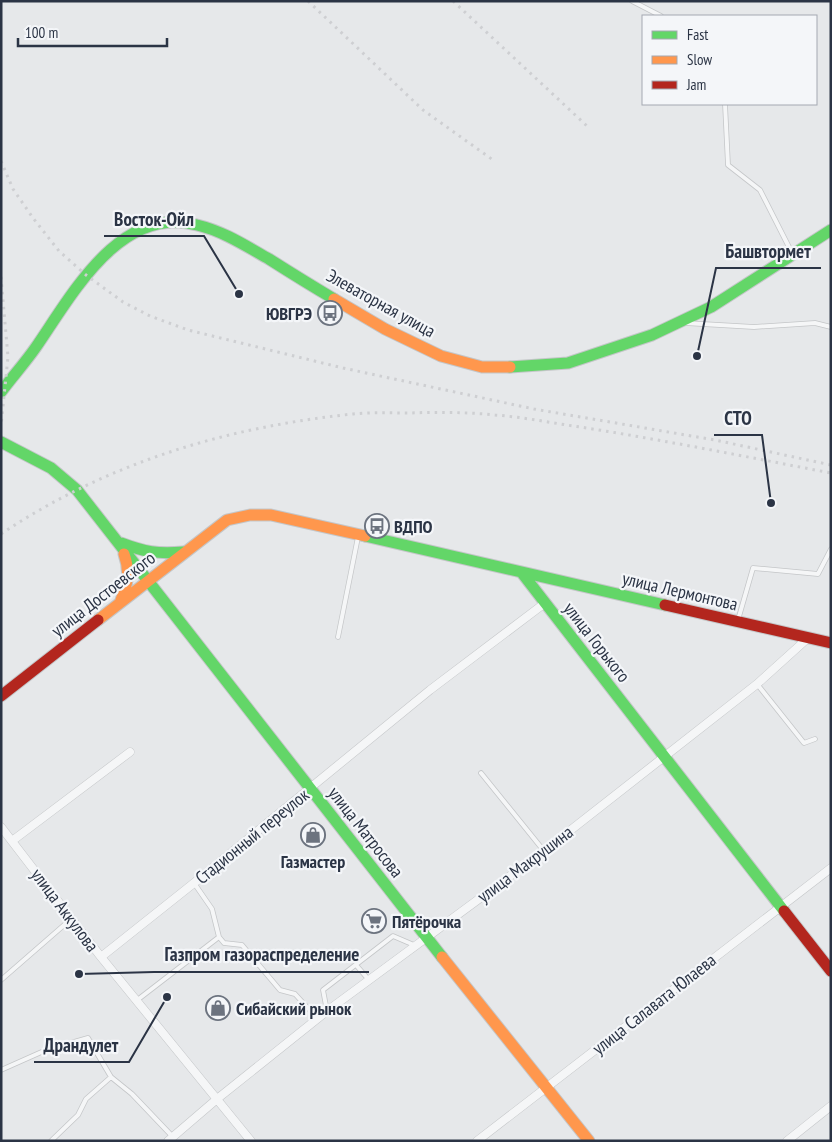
<svg xmlns="http://www.w3.org/2000/svg" width="832" height="1142" font-family="'PT Sans Narrow',sans-serif">
<style>
.lines{fill:none;stroke-linecap:round;stroke-linejoin:round}
.lane-casing{stroke:#c4c6c8;stroke-width:5.5}
.street-casing{stroke:#c4c6c8;stroke-width:9}
.fast-casing{stroke:#c4c6c8;stroke-width:13}
.slow-casing{stroke:#c4c6c8;stroke-width:13}
.jam-casing{stroke:#c4c6c8;stroke-width:13}
.lane{stroke:#f5f6f7;stroke-width:4}
.street{stroke:#f5f6f7;stroke-width:8}
.fast{stroke:#63d668;stroke-width:11}
.slow{stroke:#ff974d;stroke-width:11}
.jam{stroke:#b3261e;stroke-width:11}
.rail{stroke:#cecfd2;stroke-width:3;stroke-dasharray:2.5 5;stroke-linecap:butt}
.labels{text-anchor:middle;dominant-baseline:central;stroke-width:4.5;stroke-linejoin:round;paint-order:stroke}
.street-label{font-size:18px;fill:#2b3445;stroke:#f4f6f9}
.poi-label{font-size:18px;font-weight:bold;fill:#2b3445;stroke:#f4f6f9;text-anchor:start}
.leader{fill:none;stroke:#2b3445;stroke-width:2}
.callout-dot{fill:#2b3445;stroke:#f4f6f9;stroke-width:2}
.callout-label{font-size:19px;text-anchor:middle;font-weight:bold;fill:#2b3445;stroke:#f4f6f9;stroke-width:4.5;stroke-linejoin:round;paint-order:stroke}
</style>
<rect width="100%" height="100%" fill="#e6e8ea"/>
<g class="lines">
<defs>
<path id="lane" d="M632,1L661,16
M725,104L728,165L760,190L792,253
M685,323L754,327L815,323L831,327
M738,620L753,568L818,574L831,549
M338,637L358,537
M757,684L804,743L815,739
M481,773L544,851
M194,883L212,909L219,937L224,943L242,945L280,990L295,994L318,1019
M356,965L369,980
M1,980L71,919
M136,1001L219,937
M327,1011L323,990L393,936L414,945
M1,1070L46,1050L88,1038L111,1077L132,1094L172,1136
M51,1141L78,1115L86,1099L111,1077"/>
<path id="street" d="M1,827L101,957L251,1141
M12,841L130,752
M101,957L194,883L430,690L545,603
M168,1141L217,1099L327,1011L544,851L757,684L808,638
M477,1141L831,868
M787,1141L831,1106"/>
<path id="fast" d="M510,367L568,363L652,335L711,307L831,230
M1,392C12,377 25,363 36,347C72,295 120,204 197,225C223,231 246,246 269,259C291,273 312,286 334,299
M1,442L51,468L77,490L442,957
M365,536L665,605
M121,543C145,552 157,554 183,552
M522,573L784,911"/>
<path id="slow" d="M334,299L385,329L441,356L482,367H510
M121,600C128,584 130,571 124,554
M98,620L227,520L250,515H271L365,536
M442,957L589,1141"/>
<path id="jam" d="M665,605L831,643
M1,696L98,620
M784,911L831,971"/>
</defs>
<use href="#lane" class="lane-casing"/>
<use href="#street" class="street-casing"/>
<use href="#fast" class="fast-casing"/>
<use href="#slow" class="slow-casing"/>
<use href="#jam" class="jam-casing"/>
<use href="#lane" class="lane"/>
<use href="#street" class="street"/>
<use href="#fast" class="fast"/>
<use href="#slow" class="slow"/>
<use href="#jam" class="jam"/>
<path class="rail" d="M308,1L423,110L493,160
M453,1L587,126
M1,161L13,189L33,218L59,251L86,275L123,302L150,316L188,330L343,368L534,409L715,440L831,465
M1,277L8,357L1,426
M1,534C107,463 226,427 353,414C371,412 390,413 409,413C437,412 466,412 495,415C523,417 552,423 580,427C664,440 747,457 831,473"/>
</g>
<defs>
<symbol id="bus-ring" viewBox="-11 -11 22 22"><circle r="9.5" fill="#f4f6f9" stroke="#6c737f" stroke-width="1.5"/><path d="M-5-6H5V4H4V6H2V4H-2V6H-4V4H-5ZM-3.5-4V0h7V-4ZM-3.5 1.2v1.5H-2V1.2ZM2 1.2v1.5H3.5V1.2Z" fill="#6c737f"/></symbol>
<symbol id="shop-ring" viewBox="-11 -11 22 22"><circle r="9.5" fill="#f4f6f9" stroke="#6c737f" stroke-width="1.5"/><path d="M-5-2.5h2.3a2.7 3.5 0 0 1 5.4 0H5L5.5 6h-11ZM-1.5-2.5h3a1.5 2.3 0 0 0-3 0Z" fill="#6c737f"/></symbol>
<symbol id="supermarket-ring" viewBox="-11 -11 22 22"><circle r="9.5" fill="#f4f6f9" stroke="#6c737f" stroke-width="1.5"/><path d="M-6-5.5h2.5l.6 2H6L4.5 2H-2.5L-4.4-4H-6ZM-1.5 3.2a1.3 1.3 0 1 0 .1 0ZM3 3.2a1.3 1.3 0 1 0 .1 0Z" fill="#6c737f"/></symbol>
</defs>
<g fill-rule="evenodd">
<use href="#bus-ring" x="316" y="299" width="28" height="28"/>
<use href="#bus-ring" x="363" y="512" width="28" height="28"/>
<use href="#shop-ring" x="299" y="821" width="28" height="28"/>
<use href="#supermarket-ring" x="360" y="907" width="28" height="28"/>
<use href="#shop-ring" x="204" y="994" width="28" height="28"/>
</g>
<g class="labels">
<g class="street-label">
<text transform="translate(381 303) rotate(29)">Элеваторная улица</text>
<text transform="translate(680 591) rotate(13)">улица Лермонтова</text>
<text transform="translate(103 594) rotate(-38)">улица Достоевского</text>
<text transform="translate(597 642) rotate(52)">улица Горького</text>
<text transform="translate(366 832) rotate(52)">улица Матросова</text>
<text transform="translate(252 836) rotate(-39)">Стадионный переулок</text>
<text transform="translate(525 864) rotate(-37)">улица Макрушина</text>
<text transform="translate(65 910) rotate(53)">улица Аккулова</text>
<text transform="translate(654 1004) rotate(-38)">улица Салавата Юлаева</text>
</g>
<g class="poi-label">
<text x="312" y="313" text-anchor="end">ЮВГРЭ</text>
<text x="394" y="526">ВДПО</text>
<text x="313" y="861" text-anchor="middle">Газмастер</text>
<text x="392" y="921">Пятёрочка</text>
<text x="236" y="1008">Сибайский рынок</text>
</g>
</g>
<path class="leader" d="M239 294L204 236H104M697 356L716 268H821M771 503L762 435H714M79 974L154 972H369M167 997L129 1062H34"/>
<g class="callout-dot">
<circle cx="239" cy="294" r="5"/>
<circle cx="697" cy="356" r="5"/>
<circle cx="771" cy="503" r="5"/>
<circle cx="79" cy="974" r="5"/>
<circle cx="167" cy="997" r="5"/>
</g>
<g class="callout-label">
<text x="154" y="226">Восток-Ойл</text>
<text x="768" y="258">Башвтормет</text>
<text x="738" y="425">СТО</text>
<text x="262" y="961">Газпром газораспределение</text>
<text x="81" y="1052">Драндулет</text>
</g>
<rect width="832" height="1142" fill="none" stroke="#2b3445" stroke-width="5"/>
<rect x="642" y="15" width="175" height="90" fill="#f4f6f9" stroke="#a4a8b1"/>
<rect x="652" y="31" width="25" height="8" fill="#63d668" stroke="#a4a8b1"/>
<text x="687" y="40" font-size="15" fill="#2b3445">Fast</text>
<rect x="652" y="56" width="25" height="8" fill="#ff974d" stroke="#a4a8b1"/>
<text x="687" y="65" font-size="15" fill="#2b3445">Slow</text>
<rect x="652" y="81" width="25" height="8" fill="#b3261e" stroke="#a4a8b1"/>
<text x="687" y="90" font-size="15" fill="#2b3445">Jam</text>
<path d="M18 38v8h149v-8" fill="none" stroke="#2b3445" stroke-width="2.5"/>
<text x="25" y="38" font-size="15" fill="#2b3445" stroke="#f4f6f9" stroke-width="4" paint-order="stroke">100 m</text>
</svg>
